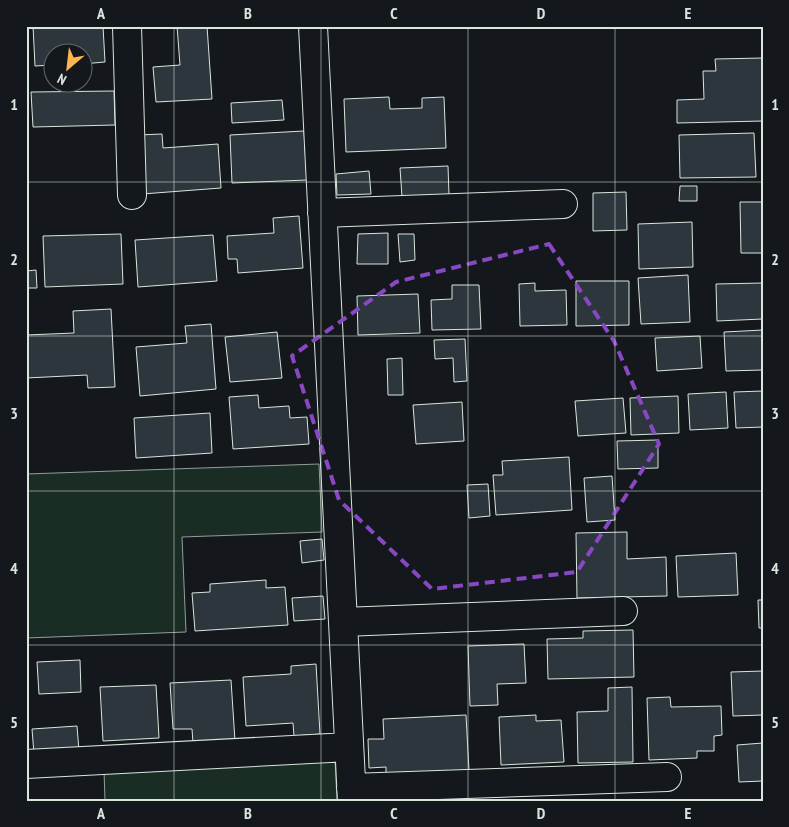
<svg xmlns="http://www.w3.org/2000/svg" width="789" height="827" font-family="'PT Sans Narrow',sans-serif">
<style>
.green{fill:#1a2d24;stroke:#939e99}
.building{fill:#2c363c;stroke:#d8e6dc}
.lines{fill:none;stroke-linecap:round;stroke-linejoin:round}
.minor-casing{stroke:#d8e6dc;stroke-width:30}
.minor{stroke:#14181c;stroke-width:28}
.marked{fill:none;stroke:#8948c3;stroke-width:4;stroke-dasharray:10 6;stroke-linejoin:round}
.grid{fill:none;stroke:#d8e6dc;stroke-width:1;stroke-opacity:0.55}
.neatline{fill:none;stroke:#d8e6dc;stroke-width:2}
.grid-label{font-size:16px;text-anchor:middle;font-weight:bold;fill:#d8e6dc}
</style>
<rect width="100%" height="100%" fill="#14181c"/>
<path class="green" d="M319,464L322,532L182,537L186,632L26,638V474Z
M335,759L337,801H105L104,770Z"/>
<path class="building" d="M33,26H103L105,62L82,64V52H52V65L35,66Z
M177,26H207L212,99L156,102L153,67L180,65Z
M763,58V121L677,123V100L704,99L703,71H716L715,59Z
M114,91L115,125L33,127L31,92Z
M389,97L390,109L422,108V98L444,97L446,148L346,152L344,99Z
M282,100L284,120L232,123L231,103Z
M304,131L307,180L232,183L230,135Z
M754,133L756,177L680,178L679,135Z
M162,134L163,148L218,144L221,188L142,194L138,135Z
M448,166L449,195L402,197L400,168Z
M369,171L371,194L337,195L336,174Z
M680,186H697V201H679Z
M626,192L627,230L593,231V193Z
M740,202H763V253H741Z
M299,216L303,268L238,273L237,259H228L227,236L274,233L273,218Z
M692,222L693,267L639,269L638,224Z
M388,233V264H357L358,234Z
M121,234L123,284L45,287L43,236Z
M398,234H414L415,260L400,262Z
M213,235L217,281L138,287L135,240Z
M36,270L37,288H26V271Z
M688,275L690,322L641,324L638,278Z
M576,281H629V325L576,326Z
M535,283V291L566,290L567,325L520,326L519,284Z
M763,283V319L717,321L716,284Z
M452,285H479L481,329L432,330L431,300L452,299Z
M418,294L420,333L358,335L357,296Z
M111,309L115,387L88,388L87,375L26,378V335L74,333L73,311Z
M211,324L216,389L140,396L136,347L187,343L185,326Z
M763,330V370L726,371L724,332Z
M277,332L282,378L230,382L225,337Z
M700,336L702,368L657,371L655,338Z
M465,339L467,381L454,382L453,358L435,359L434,340Z
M402,358L403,395H388L387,359Z
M763,391V427L736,428L734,392Z
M726,392L728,428L690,430L688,394Z
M258,395L259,408L289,406L290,418L307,417L309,444L233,449L229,397Z
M678,396L679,433L631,435L630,398Z
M623,398L626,433L578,436L575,401Z
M462,402L464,441L416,444L413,405Z
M210,413L212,453L136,458L134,418Z
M658,440V468L618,469L617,441Z
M569,457L572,510L496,515L493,475H503L502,461Z
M612,476L615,520L587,522L584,478Z
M488,484L490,516L469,518L467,485Z
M627,532V559L666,557L667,596L577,598L576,533Z
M322,539L324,560L302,563L300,541Z
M736,553L738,595L678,597L676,556Z
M266,580V588L285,587L288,625L195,631L192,593L210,592V584Z
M323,596L325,619L294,621L292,598Z
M758,600H763V628H759Z
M633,630L634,677L548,679L547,639L583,638V631Z
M524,644L526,683L497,684L498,705L470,706L468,646Z
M80,660L81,692L39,694L37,662Z
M316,664L320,734L294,736L293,723L246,726L243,677L291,674V666Z
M763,671V715L733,716L731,672Z
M231,680L235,741L193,743L192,729H173L170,683Z
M156,685L159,738L103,741L100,687Z
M632,687L633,762L578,763L577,712L608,711V688Z
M670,697L671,707L721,706L722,735L714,736V751H697V758L649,760L647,698Z
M466,715L469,770L386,774V767L369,768L368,739H384L383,719Z
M536,715V721L561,720L564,762L501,765L499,717Z
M77,726L79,751L34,754L32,729Z
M763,743V781L739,782L737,745Z"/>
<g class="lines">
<defs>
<path id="minor" d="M127,26L132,195
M313,26L352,801
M322,213L563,204
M343,622L623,611
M26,764L349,747
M351,788L667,777"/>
</defs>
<use href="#minor" class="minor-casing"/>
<use href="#minor" class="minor"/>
</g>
<path class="marked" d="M549,244L614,341L659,444L577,572L432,589L339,500L292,356L396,282Z"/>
<path class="grid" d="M174,26V801M321,26V801M468,26V801M615,26V801M26,182H763M26,336H763M26,491H763M26,645H763"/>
<rect width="789" height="827" fill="none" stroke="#14181c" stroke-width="55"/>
<g transform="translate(68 68) rotate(208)"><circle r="24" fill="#14181c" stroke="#626a69"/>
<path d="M0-4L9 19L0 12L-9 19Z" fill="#ffb74d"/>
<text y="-8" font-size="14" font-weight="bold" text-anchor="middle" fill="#d8e6dc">N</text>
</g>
<rect x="28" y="28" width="734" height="772" class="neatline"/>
<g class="grid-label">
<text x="101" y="19">A</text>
<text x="248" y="19">B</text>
<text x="394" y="19">C</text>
<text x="541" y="19">D</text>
<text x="688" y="19">E</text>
<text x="14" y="110">1</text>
<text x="775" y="110">1</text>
<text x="14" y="265">2</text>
<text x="775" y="265">2</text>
<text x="14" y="419">3</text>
<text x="775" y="419">3</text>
<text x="14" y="574">4</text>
<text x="775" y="574">4</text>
<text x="14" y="728">5</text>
<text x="775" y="728">5</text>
<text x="101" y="819">A</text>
<text x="248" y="819">B</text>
<text x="394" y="819">C</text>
<text x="541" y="819">D</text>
<text x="688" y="819">E</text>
</g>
</svg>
